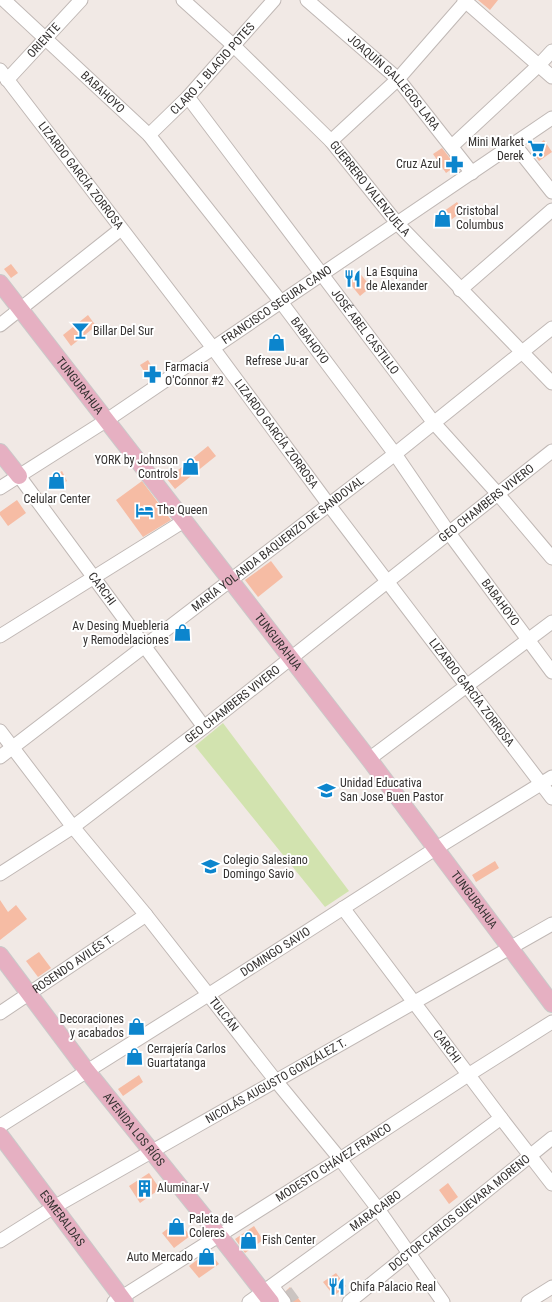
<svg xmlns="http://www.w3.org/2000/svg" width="552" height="1302" font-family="'Roboto Condensed',sans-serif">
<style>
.green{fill:#d2e3af}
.building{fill:#f6bca4}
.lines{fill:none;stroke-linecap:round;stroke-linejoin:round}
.minor-tunnel{stroke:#cbc4c1;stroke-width:13;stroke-dasharray:13 6;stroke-linecap:butt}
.minor-casing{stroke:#c0b8b5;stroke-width:15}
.major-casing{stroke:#cac9c9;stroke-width:18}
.minor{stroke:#fff;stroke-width:13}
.major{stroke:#e6b0c2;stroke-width:16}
.labels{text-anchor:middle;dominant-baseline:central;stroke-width:4;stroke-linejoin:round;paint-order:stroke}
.street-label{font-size:12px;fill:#343130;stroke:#fff}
.poi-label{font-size:12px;fill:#343130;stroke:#fff;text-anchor:start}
</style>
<rect width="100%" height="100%" fill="#f1e9e5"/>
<path class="green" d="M223,723L349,891L325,907L195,746Z"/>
<path class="building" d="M478,0H498L490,10Z
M544,140L552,152L539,161L531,150Z
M442,148L456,166L446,173L433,154Z
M457,202L463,211L444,225L437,216Z
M11,264L18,273L11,278L4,269Z
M358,271L371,287L360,296L347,280Z
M88,315L96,326L71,346L63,335Z
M148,360L157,375L150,380L140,365Z
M208,446L216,456L175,489L167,479Z
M62,471L67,481L53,489L48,479Z
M142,481L171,520L143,537L116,500Z
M17,500L26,513L8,526L0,515V512Z
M271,561L283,577L258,597L245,580Z
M495,861L499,868L476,882L472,875Z
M0,900L8,912L16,905L27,919L0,940Z
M39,952L51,968L38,977L26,961Z
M139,1075L143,1082L123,1096L118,1089Z
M149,1173L160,1189L140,1203L129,1186Z
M448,1183L458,1197L449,1204L439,1190Z
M179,1220L190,1236L174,1248L162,1233Z
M254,1226L263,1240L245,1253L235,1239Z
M209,1251L219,1264L199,1278L189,1266Z
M336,1273L346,1286L334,1296L323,1282Z
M290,1287L301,1302H292L290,1297L286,1291Z"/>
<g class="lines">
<path class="minor-tunnel" d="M286,1291L294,1302"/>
<defs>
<g id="minor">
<path id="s1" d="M4,0L149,135L281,302L395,454L449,533L552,672"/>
<path id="s2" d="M183,0L234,46L331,141L397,223L552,383"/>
<path id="s3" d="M307,0L398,79L472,173"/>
<path d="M464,0L552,77"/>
<path id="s4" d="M0,70L213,348L329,505L552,798"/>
<path id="s5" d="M7,80L81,0"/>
<path id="s6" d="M188,97L434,423L498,494L552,558"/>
<path id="s7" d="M149,135L188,97L274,0"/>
<path d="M331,141L398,79L467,0"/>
<path d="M514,144L552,192"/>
<path d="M452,146L539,65L552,51"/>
<path d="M460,290L552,210"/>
<path d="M0,325L121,229"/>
<path id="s8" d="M19,476L204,727"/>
<path id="s9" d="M0,488L107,420L552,118"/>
<path d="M0,636L184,521"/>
<path id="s10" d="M0,731L73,827L146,915L276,1081L340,1159L378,1209L443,1302"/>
<path id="s11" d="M0,757L395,454L552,328"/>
<path d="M369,759L552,622"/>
<path id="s12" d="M0,874L73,827L204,727L552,451"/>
<path id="s13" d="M343,908L501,1118L552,1184"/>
<path id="s14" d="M0,1013L146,915"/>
<path id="s15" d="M0,1126L208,995L435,849L552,777"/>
<path id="s16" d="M0,1241L54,1207L552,924"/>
<path d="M272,1286L284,1302"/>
<path id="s17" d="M114,1302L340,1159L468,1075L552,1022"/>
<path id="s18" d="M249,1302L378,1209L501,1118"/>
<path id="s19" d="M349,1302L552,1138"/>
<path d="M528,1302L552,1287"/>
</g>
<g id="major">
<path id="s20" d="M0,283L369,759L552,1004"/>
<path d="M0,452L19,476"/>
<path id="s21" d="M0,955L87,1071L218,1234L271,1302"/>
<path id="s22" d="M0,1135L125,1302"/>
</g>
</defs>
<use href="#minor" class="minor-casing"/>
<use href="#major" class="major-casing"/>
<use href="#minor" class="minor"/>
<use href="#major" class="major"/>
</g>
<defs>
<symbol id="supermarket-bare" viewBox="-9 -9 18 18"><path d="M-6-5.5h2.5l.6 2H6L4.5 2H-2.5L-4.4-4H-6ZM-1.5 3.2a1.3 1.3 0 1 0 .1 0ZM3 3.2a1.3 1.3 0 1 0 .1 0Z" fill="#0c85cd" stroke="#fff" stroke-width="2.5" paint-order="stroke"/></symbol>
<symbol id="pharmacy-bare" viewBox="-9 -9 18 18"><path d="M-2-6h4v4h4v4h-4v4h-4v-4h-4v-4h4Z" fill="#0c85cd" stroke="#fff" stroke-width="2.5" paint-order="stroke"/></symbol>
<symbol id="shop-bare" viewBox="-9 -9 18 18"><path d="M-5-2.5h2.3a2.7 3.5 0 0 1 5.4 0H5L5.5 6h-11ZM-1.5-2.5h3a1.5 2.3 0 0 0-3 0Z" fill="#0c85cd" stroke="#fff" stroke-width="2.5" paint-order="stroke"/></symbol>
<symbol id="restaurant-bare" viewBox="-9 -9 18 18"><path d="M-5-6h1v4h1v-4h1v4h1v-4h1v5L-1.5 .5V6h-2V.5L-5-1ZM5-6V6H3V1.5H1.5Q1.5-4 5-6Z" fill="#0c85cd" stroke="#fff" stroke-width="2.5" paint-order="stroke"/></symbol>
<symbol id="bar-bare" viewBox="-9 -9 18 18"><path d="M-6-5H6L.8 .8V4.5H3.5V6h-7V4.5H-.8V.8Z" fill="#0c85cd" stroke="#fff" stroke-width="2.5" paint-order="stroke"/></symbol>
<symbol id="hotel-bare" viewBox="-9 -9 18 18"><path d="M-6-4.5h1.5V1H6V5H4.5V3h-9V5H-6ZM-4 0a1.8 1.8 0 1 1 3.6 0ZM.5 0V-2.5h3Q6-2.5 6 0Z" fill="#0c85cd" stroke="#fff" stroke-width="2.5" paint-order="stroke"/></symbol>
<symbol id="school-bare" viewBox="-9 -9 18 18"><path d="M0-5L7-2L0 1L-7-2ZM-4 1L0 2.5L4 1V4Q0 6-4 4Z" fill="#0c85cd" stroke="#fff" stroke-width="2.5" paint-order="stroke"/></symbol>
<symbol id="building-bare" viewBox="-9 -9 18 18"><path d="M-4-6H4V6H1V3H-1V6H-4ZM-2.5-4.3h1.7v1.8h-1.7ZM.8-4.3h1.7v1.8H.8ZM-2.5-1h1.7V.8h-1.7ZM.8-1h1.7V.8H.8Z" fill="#0c85cd" stroke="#fff" stroke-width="2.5" paint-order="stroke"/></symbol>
</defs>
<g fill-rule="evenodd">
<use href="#supermarket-bare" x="524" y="136" width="25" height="25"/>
<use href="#pharmacy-bare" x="442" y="152" width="25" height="25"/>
<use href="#shop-bare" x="430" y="206" width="25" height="25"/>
<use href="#restaurant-bare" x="340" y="266" width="25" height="25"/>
<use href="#bar-bare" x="68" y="318" width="25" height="25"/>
<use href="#shop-bare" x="264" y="330" width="25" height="25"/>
<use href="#pharmacy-bare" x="140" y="362" width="25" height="25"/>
<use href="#shop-bare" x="178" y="454" width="25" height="25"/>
<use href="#shop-bare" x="44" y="468" width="25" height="25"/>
<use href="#hotel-bare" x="132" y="498" width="25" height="25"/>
<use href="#shop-bare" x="170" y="620" width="25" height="25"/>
<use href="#school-bare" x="314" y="778" width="25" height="25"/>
<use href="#school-bare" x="198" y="854" width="25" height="25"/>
<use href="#shop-bare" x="124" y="1014" width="25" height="25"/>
<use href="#shop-bare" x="122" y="1044" width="25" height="25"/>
<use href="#building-bare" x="132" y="1176" width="25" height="25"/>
<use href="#shop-bare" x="164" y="1214" width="25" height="25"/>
<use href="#shop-bare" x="236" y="1228" width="25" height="25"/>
<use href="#shop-bare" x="194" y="1244" width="25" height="25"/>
<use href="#restaurant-bare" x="324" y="1274" width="25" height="25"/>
</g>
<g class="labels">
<g class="street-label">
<text stroke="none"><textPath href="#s5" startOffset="54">ORIENTE</textPath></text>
<text stroke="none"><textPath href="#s7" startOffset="92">CLARO J. BLACIO POTES</textPath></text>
<text stroke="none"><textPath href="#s3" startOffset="120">JOAQUÍN GALLEGOS LARA</textPath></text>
<text stroke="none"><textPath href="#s1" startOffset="135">BABAHOYO</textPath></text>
<text stroke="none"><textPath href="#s4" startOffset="133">LIZARDO GARCÍA ZORROSA</textPath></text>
<text stroke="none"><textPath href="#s2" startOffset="266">GUERRERO VALENZUELA</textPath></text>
<text stroke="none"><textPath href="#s9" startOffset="332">FRANCISCO SEGURA CANO</textPath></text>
<text stroke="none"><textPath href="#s6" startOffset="294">JOSÉ ABEL CASTILLO</textPath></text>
<text stroke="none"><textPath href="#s1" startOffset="459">BABAHOYO</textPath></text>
<text stroke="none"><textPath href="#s20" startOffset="130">TUNGURAHUA</textPath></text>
<text stroke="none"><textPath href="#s4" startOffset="457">LIZARDO GARCÍA ZORROSA</textPath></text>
<text stroke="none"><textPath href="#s12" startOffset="612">GEO CHAMBERS VIVERO</textPath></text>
<text stroke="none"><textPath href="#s11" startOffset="350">MARÍA YOLANDA BAQUERIZO DE SANDOVAL</textPath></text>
<text stroke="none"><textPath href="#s8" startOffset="140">CARCHI</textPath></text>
<text stroke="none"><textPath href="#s1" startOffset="783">BABAHOYO</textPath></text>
<text stroke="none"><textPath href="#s20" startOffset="454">TUNGURAHUA</textPath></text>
<text stroke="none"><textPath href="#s4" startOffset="781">LIZARDO GARCÍA ZORROSA</textPath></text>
<text stroke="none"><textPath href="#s12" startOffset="288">GEO CHAMBERS VIVERO</textPath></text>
<text stroke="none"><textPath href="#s20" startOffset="778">TUNGURAHUA</textPath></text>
<text stroke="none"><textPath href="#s15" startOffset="326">DOMINGO SAVIO</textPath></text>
<text stroke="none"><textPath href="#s14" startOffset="88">ROSENDO AVILÉS T.</textPath></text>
<text stroke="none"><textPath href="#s10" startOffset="361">TULCÁN</textPath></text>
<text stroke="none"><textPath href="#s13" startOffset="173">CARCHI</textPath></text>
<text stroke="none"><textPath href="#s16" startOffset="319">NICOLÁS AUGUSTO GONZÁLEZ T.</textPath></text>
<text stroke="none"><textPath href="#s21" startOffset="220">AVENIDA LOS RÍOS</textPath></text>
<text stroke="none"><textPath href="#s17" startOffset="260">MODESTO CHÁVEZ FRANCO</textPath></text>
<text stroke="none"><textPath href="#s18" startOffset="156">MARACAIBO</textPath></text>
<text stroke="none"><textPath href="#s19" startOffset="142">DOCTOR CARLOS GUEVARA MORENO</textPath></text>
<text stroke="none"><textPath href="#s22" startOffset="104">ESMERALDAS</textPath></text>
</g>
<g class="poi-label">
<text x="524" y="142" text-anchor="end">Mini Market<tspan x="524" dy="14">Derek</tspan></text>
<text x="441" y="164" text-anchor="end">Cruz Azul</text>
<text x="456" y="211">Cristobal<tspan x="456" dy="14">Columbus</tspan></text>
<text x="366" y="272">La Esquina<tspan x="366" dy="14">de Alexander</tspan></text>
<text x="93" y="331">Billar Del Sur</text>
<text x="277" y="361" text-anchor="middle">Refrese Ju-ar</text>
<text x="165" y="367">Farmacia<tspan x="165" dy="14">O'Connor #2</tspan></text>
<text x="178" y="460" text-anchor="end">YORK by Johnson<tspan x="178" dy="14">Controls</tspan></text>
<text x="57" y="499" text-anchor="middle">Celular Center</text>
<text x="157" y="510">The Queen</text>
<text x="169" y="626" text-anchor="end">Av Desing Muebleria<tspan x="169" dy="14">y Remodelaciones</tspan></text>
<text x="340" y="783">Unidad Educativa<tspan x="340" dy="14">San Jose Buen Pastor</tspan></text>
<text x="223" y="860">Colegio Salesiano<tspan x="223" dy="14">Domingo Savio</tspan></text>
<text x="124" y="1019" text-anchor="end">Decoraciones<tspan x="124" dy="14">y acabados</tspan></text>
<text x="147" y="1049">Cerrajería Carlos<tspan x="147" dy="14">Guartatanga</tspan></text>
<text x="157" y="1188">Aluminar-V</text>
<text x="189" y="1219">Paleta de<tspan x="189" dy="14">Coleres</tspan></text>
<text x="262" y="1240">Fish Center</text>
<text x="193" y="1257" text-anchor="end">Auto Mercado</text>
<text x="350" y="1287">Chifa Palacio Real</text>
</g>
</g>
</svg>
